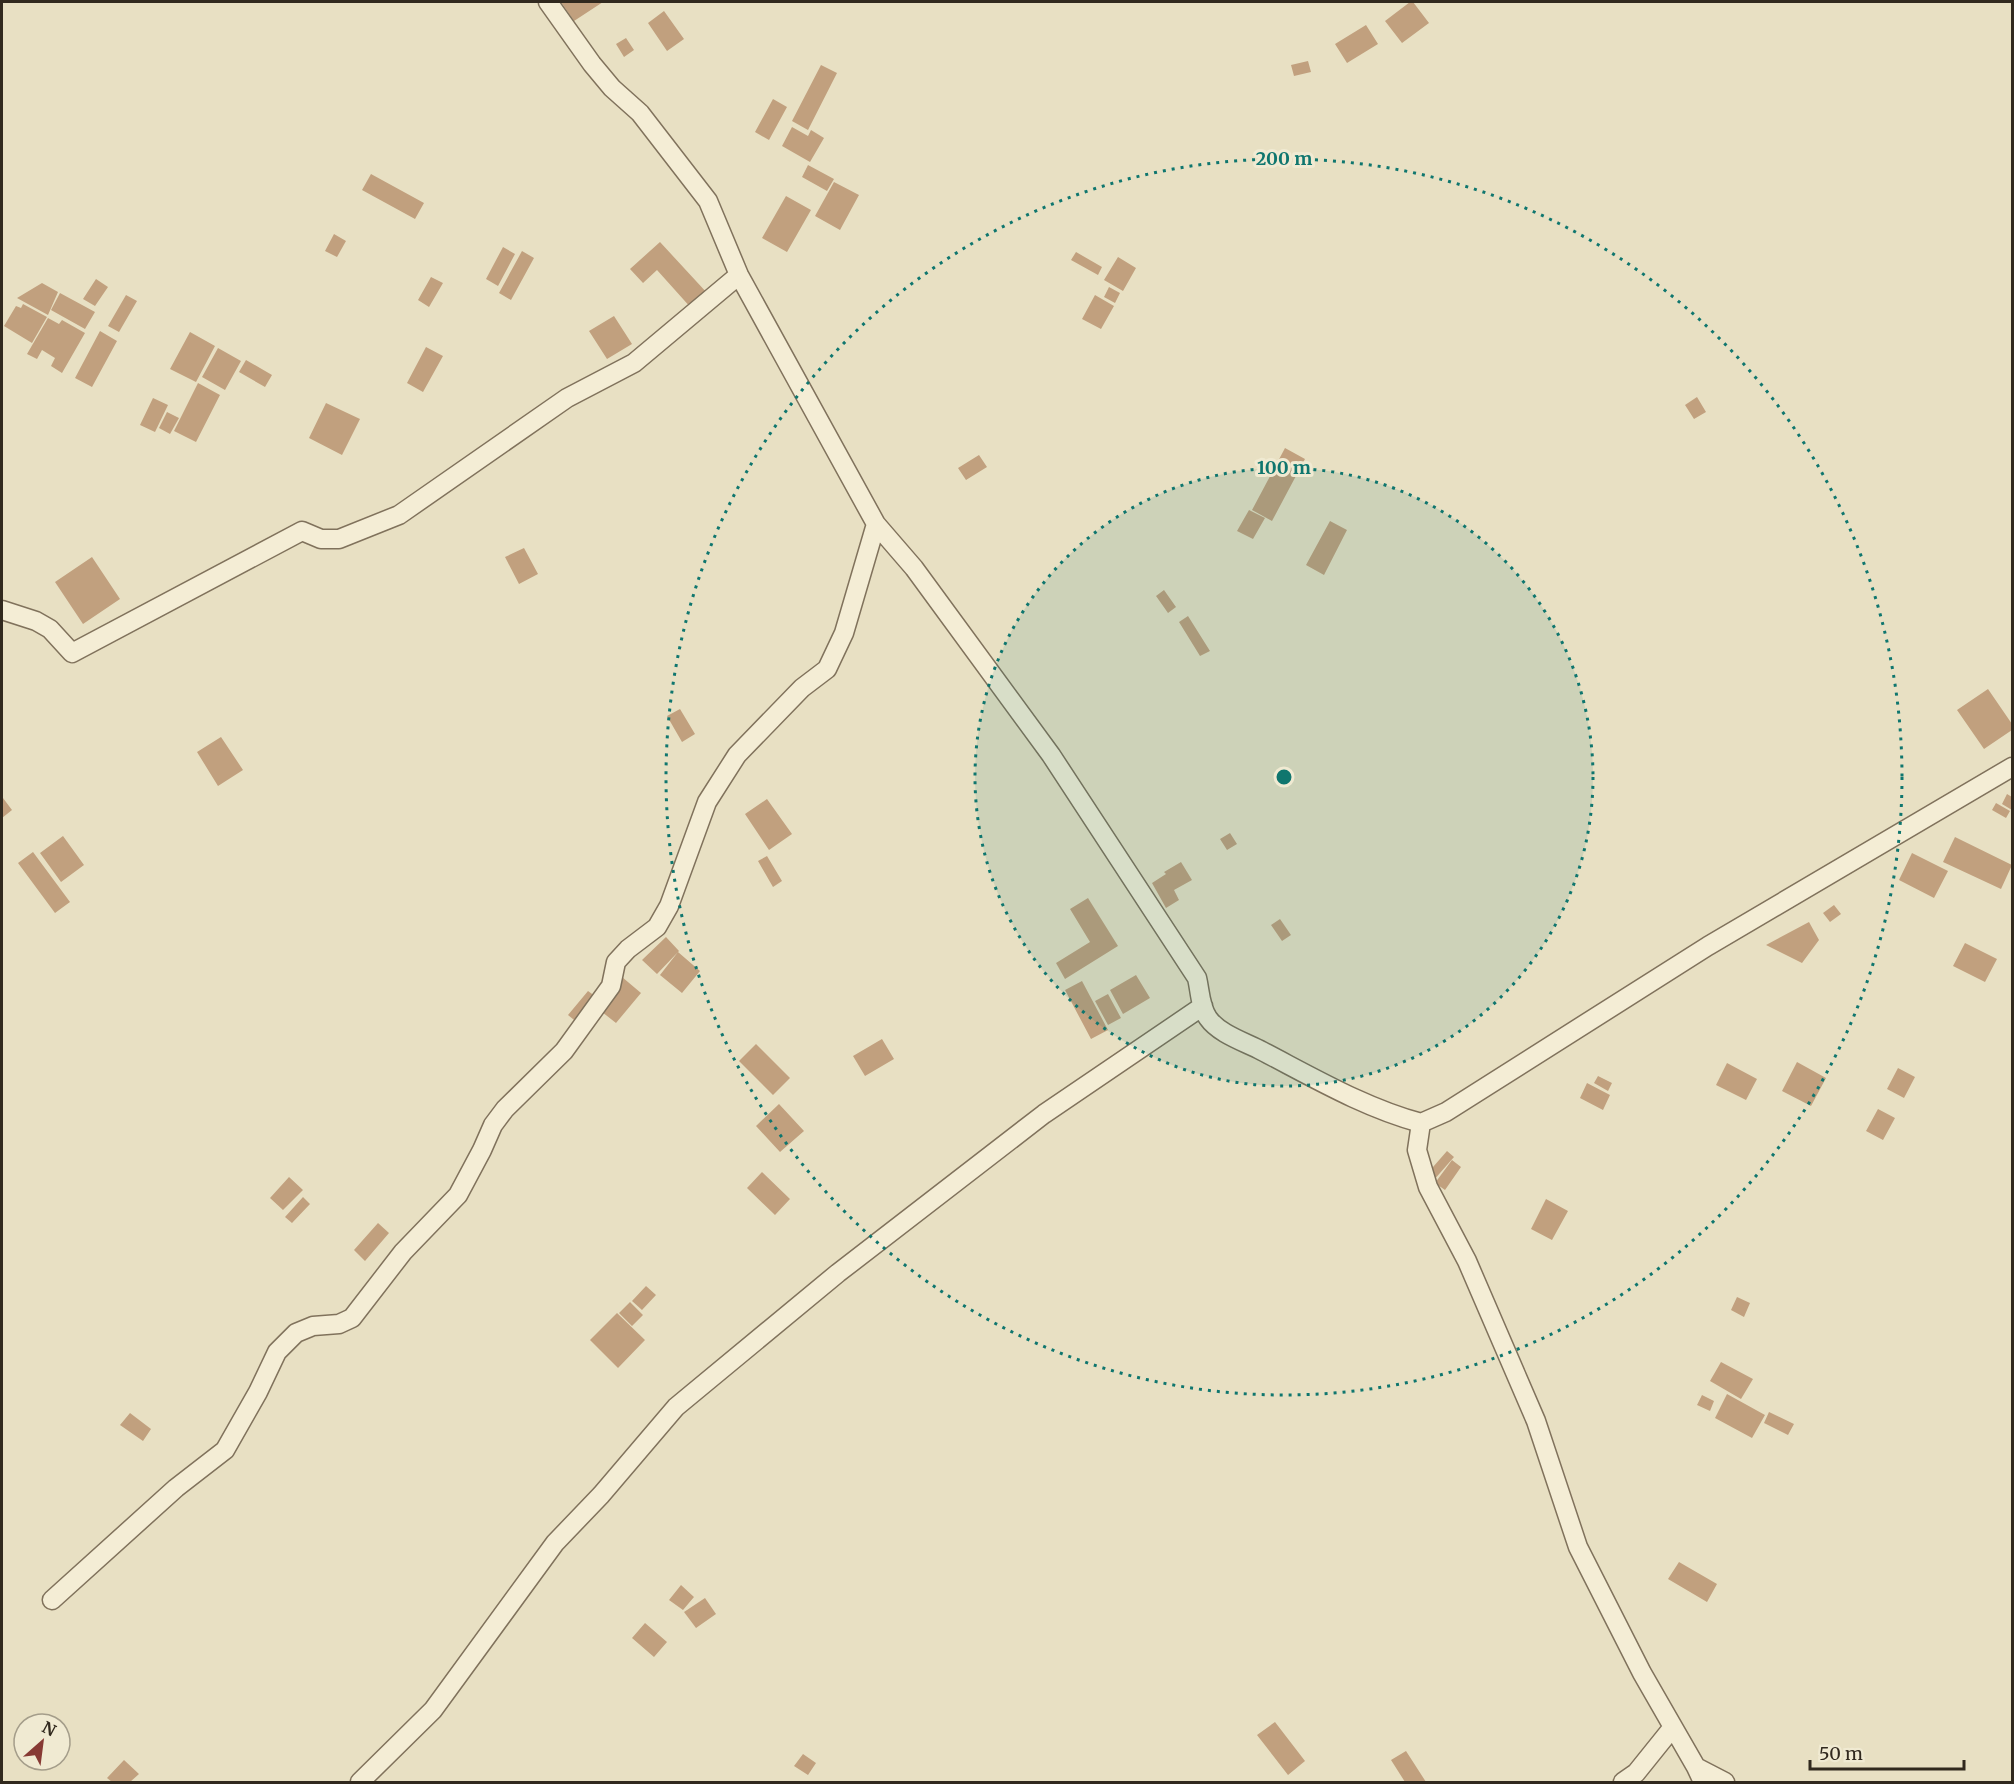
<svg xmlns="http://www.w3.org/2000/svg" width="2014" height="1784" font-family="Merriweather,serif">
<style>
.building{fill:#c1a07e}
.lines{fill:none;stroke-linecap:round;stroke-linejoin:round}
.minor-casing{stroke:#80725c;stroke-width:21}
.minor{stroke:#f4edd5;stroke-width:18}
.ring{fill:none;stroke:#0f766e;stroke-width:3;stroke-dasharray:3 6}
.centre{fill:#0f766e;stroke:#f0ead2;stroke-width:3}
.ring-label{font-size:18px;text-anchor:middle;font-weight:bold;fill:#0f766e;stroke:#f0ead2;stroke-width:6;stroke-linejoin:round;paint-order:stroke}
</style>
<rect width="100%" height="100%" fill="#e8e0c3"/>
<path class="building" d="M561,2H603L574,21Z
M1410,2H1413L1429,23L1402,43L1385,21Z
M664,11L684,39L667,51L648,23Z
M1366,25L1378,44L1347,63L1335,44Z
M626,38L634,50L624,57L616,44Z
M1308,61L1311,72L1294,76L1291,65Z
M821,65L837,73L808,130L792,121Z
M773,99L787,107L769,140L755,132Z
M792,127L808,136L811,130L824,138L810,162L782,146Z
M808,165L834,179L827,191L802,177Z
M371,174L424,203L415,219L362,190Z
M834,182L859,195L840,230L815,216Z
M786,196L811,210L787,252L762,238Z
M334,234L346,241L337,257L325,251Z
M660,242L708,294L692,309L657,270L643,283L630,269Z
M503,247L515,254L498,286L486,279Z
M522,251L534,258L511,300L499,293Z
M1076,252L1102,267L1098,275L1071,260Z
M1118,257L1136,268L1123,291L1104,280Z
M431,277L443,283L429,307L418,300Z
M96,279L108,287L95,306L83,299Z
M42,283L58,292L48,315L17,298Z
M1109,287L1120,293L1115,303L1104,297Z
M60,293L95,312L85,329L51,310Z
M126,295L137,301L119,332L108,326Z
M1095,295L1114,306L1101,329L1082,319Z
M23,304L47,317L32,343L4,326L16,306L21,308Z
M614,316L632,344L607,359L589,331Z
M48,318L59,324L62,320L85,333L62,373L51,366L55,358L42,350L37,359L27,354Z
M100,331L117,341L92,387L75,378Z
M190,332L215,346L196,382L170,369Z
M426,347L443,356L423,392L407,383Z
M218,348L241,361L225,390L202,377Z
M246,360L272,375L265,387L239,372Z
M198,383L220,395L196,442L174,431Z
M1697,397L1706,412L1694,419L1685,405Z
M153,398L168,405L155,432L140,425Z
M326,403L360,419L342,455L309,438Z
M167,412L179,418L170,434L159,428Z
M1285,448L1305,459L1272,521L1252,510Z
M979,455L987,467L966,480L958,468Z
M1249,510L1265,518L1253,539L1237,531Z
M1330,521L1347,530L1324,575L1306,565Z
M524,548L538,574L519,584L505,557Z
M92,557L120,599L83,624L55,582Z
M1164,590L1176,607L1168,613L1156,596Z
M1188,616L1210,651L1200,656L1179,622Z
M1988,689L2012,724V730L1984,749L1957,710Z
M680,709L695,734L682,742L667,716Z
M221,737L243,770L218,786L197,752Z
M2007,794L2012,797V810L2002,804Z
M3,798L12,810L2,818V800Z
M767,799L792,834L769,850L745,814Z
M1996,803L2010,811L2006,818L1992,810Z
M1230,833L1237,844L1227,850L1220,839Z
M63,836L84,865L61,882L40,853Z
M1955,837L2012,865L2001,889L1943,862Z
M33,852L70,902L55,913L18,863Z
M1912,853L1948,871L1934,898L1899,880Z
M767,856L782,881L773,887L758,861Z
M1181,862L1192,880L1174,890L1179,900L1166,908L1152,883L1166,874L1164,872Z
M1088,898L1118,946L1065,979L1056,963L1090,942L1070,909Z
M1834,905L1841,914L1830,922L1823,913Z
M1280,919L1291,935L1282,941L1271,925Z
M1809,922L1819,940L1802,963L1766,945Z
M666,937L679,951L657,974L642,960Z
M1965,943L1997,959L1985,982L1953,966Z
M678,952L700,971L682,993L660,975Z
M1136,975L1150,998L1123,1014L1110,990Z
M622,977L641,993L616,1023L597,1008Z
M1082,981L1108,1030L1091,1039L1065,990Z
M588,991L599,999L579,1024L568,1015Z
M1108,994L1121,1018L1108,1025L1095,1001Z
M882,1039L894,1059L865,1076L853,1056Z
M756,1044L790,1078L773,1095L739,1061Z
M1797,1062L1826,1078L1811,1106L1782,1091Z
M1727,1063L1757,1079L1746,1100L1716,1085Z
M1898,1068L1915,1077L1904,1098L1887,1089Z
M1598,1076L1612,1083L1608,1091L1594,1083Z
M1587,1083L1610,1095L1603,1110L1580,1098Z
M779,1104L804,1131L780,1152L756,1126Z
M1878,1109L1895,1118L1883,1140L1866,1131Z
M1447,1151L1454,1157L1433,1181L1426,1175Z
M1452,1160L1461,1167L1445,1190L1435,1183Z
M762,1172L790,1199L775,1215L747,1188Z
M289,1177L303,1190L283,1210L270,1198Z
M303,1197L310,1204L292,1223L285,1217Z
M1546,1199L1568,1211L1552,1240L1531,1229Z
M378,1223L389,1233L365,1261L354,1250Z
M646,1286L656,1295L642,1310L632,1301Z
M1737,1297L1750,1303L1744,1317L1731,1310Z
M630,1302L643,1315L632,1326L619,1313Z
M617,1313L645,1340L618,1368L590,1340Z
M1721,1362L1753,1379L1741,1399L1710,1381Z
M1727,1394L1765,1415L1752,1438L1715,1418Z
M1702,1395L1714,1401L1710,1411L1697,1405Z
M1769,1412L1794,1424L1788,1435L1764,1423Z
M130,1413L151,1429L143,1441L120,1425Z
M1679,1562L1717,1584L1707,1602L1668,1579Z
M681,1585L694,1597L683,1610L669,1600Z
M705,1598L716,1614L696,1628L684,1612Z
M645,1623L667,1642L654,1657L632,1638Z
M1275,1722L1305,1761L1288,1775L1257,1735Z
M1406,1751L1426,1782H1405L1391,1760Z
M803,1754L816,1763L808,1775L794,1766Z
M124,1760L139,1774L130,1782H112L107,1778Z"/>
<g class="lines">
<defs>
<path id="minor" d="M548,2L592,64L612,88L640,113L708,201L739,275L876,524L914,568L1051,755L1197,978C1200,990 1200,1007 1208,1018C1219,1034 1245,1042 1262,1051C1314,1078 1365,1108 1421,1123L1417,1150L1428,1187L1467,1261L1536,1421L1578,1547L1642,1673L1696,1767L1703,1782
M2,610L36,621L50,629L72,653L302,531L321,539H339L399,515L567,398L634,363L739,275
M1421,1123L1446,1112L1708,946L2012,767
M52,1600L176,1488L225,1450L258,1392L277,1352L296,1333L313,1326L339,1324L352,1318L403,1252L458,1195L482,1150L493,1125L505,1109L564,1051L611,986L616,962L628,949L657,927L669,906L707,802L737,755L802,688L827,669L844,633L876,524
M1696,1767L1725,1782
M360,1782L433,1710L555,1543L601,1495L676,1407L838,1273L1044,1114L1203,1006
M1623,1782L1636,1773L1673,1727"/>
</defs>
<use href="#minor" class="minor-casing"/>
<use href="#minor" class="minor"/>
</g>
<circle cx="1284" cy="777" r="309" fill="#0f766e" fill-opacity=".12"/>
<g class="ring">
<circle cx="1284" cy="777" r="309"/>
<circle cx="1284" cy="777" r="618"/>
</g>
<circle cx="1284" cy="777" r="9" class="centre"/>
<g class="ring-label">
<text x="1284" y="165">200 m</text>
<text x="1284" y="474">100 m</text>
</g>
<rect width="2014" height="1784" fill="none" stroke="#31291e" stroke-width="6"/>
<g transform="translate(42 1742) rotate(28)"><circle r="28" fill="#f0ead2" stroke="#a49d8a" stroke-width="1.5"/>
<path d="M0-4.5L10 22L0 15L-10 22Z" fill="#873a34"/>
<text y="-9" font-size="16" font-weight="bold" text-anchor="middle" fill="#31291e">N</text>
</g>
<path d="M1810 1760v9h154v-9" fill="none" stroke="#31291e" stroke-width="3"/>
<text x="1819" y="1760" font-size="18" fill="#31291e" stroke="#f0ead2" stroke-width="4.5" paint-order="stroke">50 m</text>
</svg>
